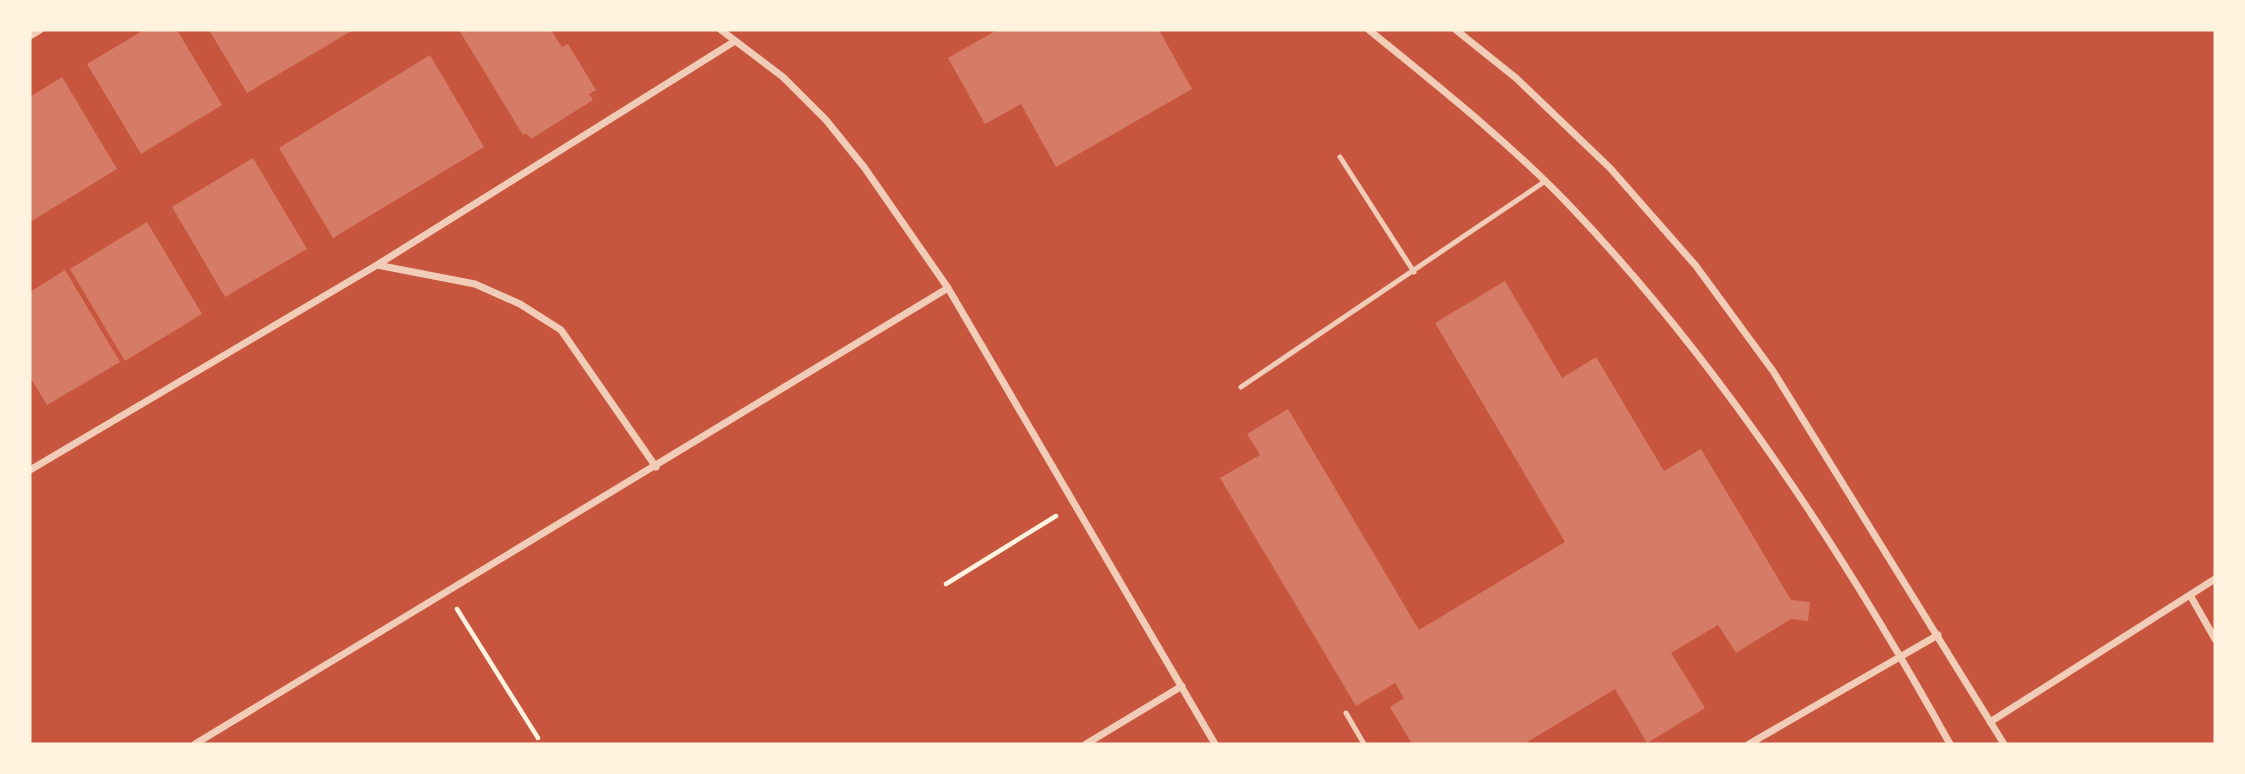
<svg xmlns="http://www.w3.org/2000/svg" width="2245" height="774" font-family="'Titillium Web',sans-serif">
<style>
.building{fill:#d67c66}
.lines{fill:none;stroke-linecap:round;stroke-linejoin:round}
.path{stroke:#fff3e0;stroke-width:4.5}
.service{stroke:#f1ccb7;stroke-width:5}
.minor{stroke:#f1ccb7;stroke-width:7}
</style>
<rect width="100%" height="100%" fill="#c8553d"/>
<path class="building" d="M144,30H177L222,105L141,154L87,64Z
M209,30H353L247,93Z
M459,30H551L562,47L568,44L596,90L589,94L593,100L531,139L526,133L523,135Z
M997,30H1159L1192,89L1056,167L1021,104L985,124L948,58Z
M430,55L484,147L333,238L279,148Z
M62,77L117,169L30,222V97Z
M253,158L307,249L225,297L172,207Z
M147,222L202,314L125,361L70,269Z
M65,270L120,362L47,405L30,377V292Z
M1505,281L1562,378L1596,357L1664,471L1701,449L1791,600L1810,602L1808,621L1791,619L1736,653L1718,625L1671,653L1705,708L1647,743L1615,689L1524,744H1412L1390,707L1404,698L1395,683L1356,706L1220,478L1260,455L1247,434L1288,409L1419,630L1565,542L1435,323Z"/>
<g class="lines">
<path class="path" d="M946,584L1056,516
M457,609L538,738"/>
<path class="service" d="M1340,157L1414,272
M1241,387L1544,182
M1346,713L1364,744"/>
<path class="minor" d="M721,30L783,77L826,120L864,167L948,288L1215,744
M1369,30C1439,87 1510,143 1572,208C1722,366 1845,555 1950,744
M1456,30L1516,78L1610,168L1696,266L1773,371L2004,744
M30,36L40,30
M377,265L735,41
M30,470L377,265L475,284L520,304L561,330L656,467
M2190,595L2215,639
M1990,722L2215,579
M195,744L948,288
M1086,744L1182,686
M1749,744L1938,635"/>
</g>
<rect width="2245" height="774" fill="none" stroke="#fff3e0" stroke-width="63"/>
</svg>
